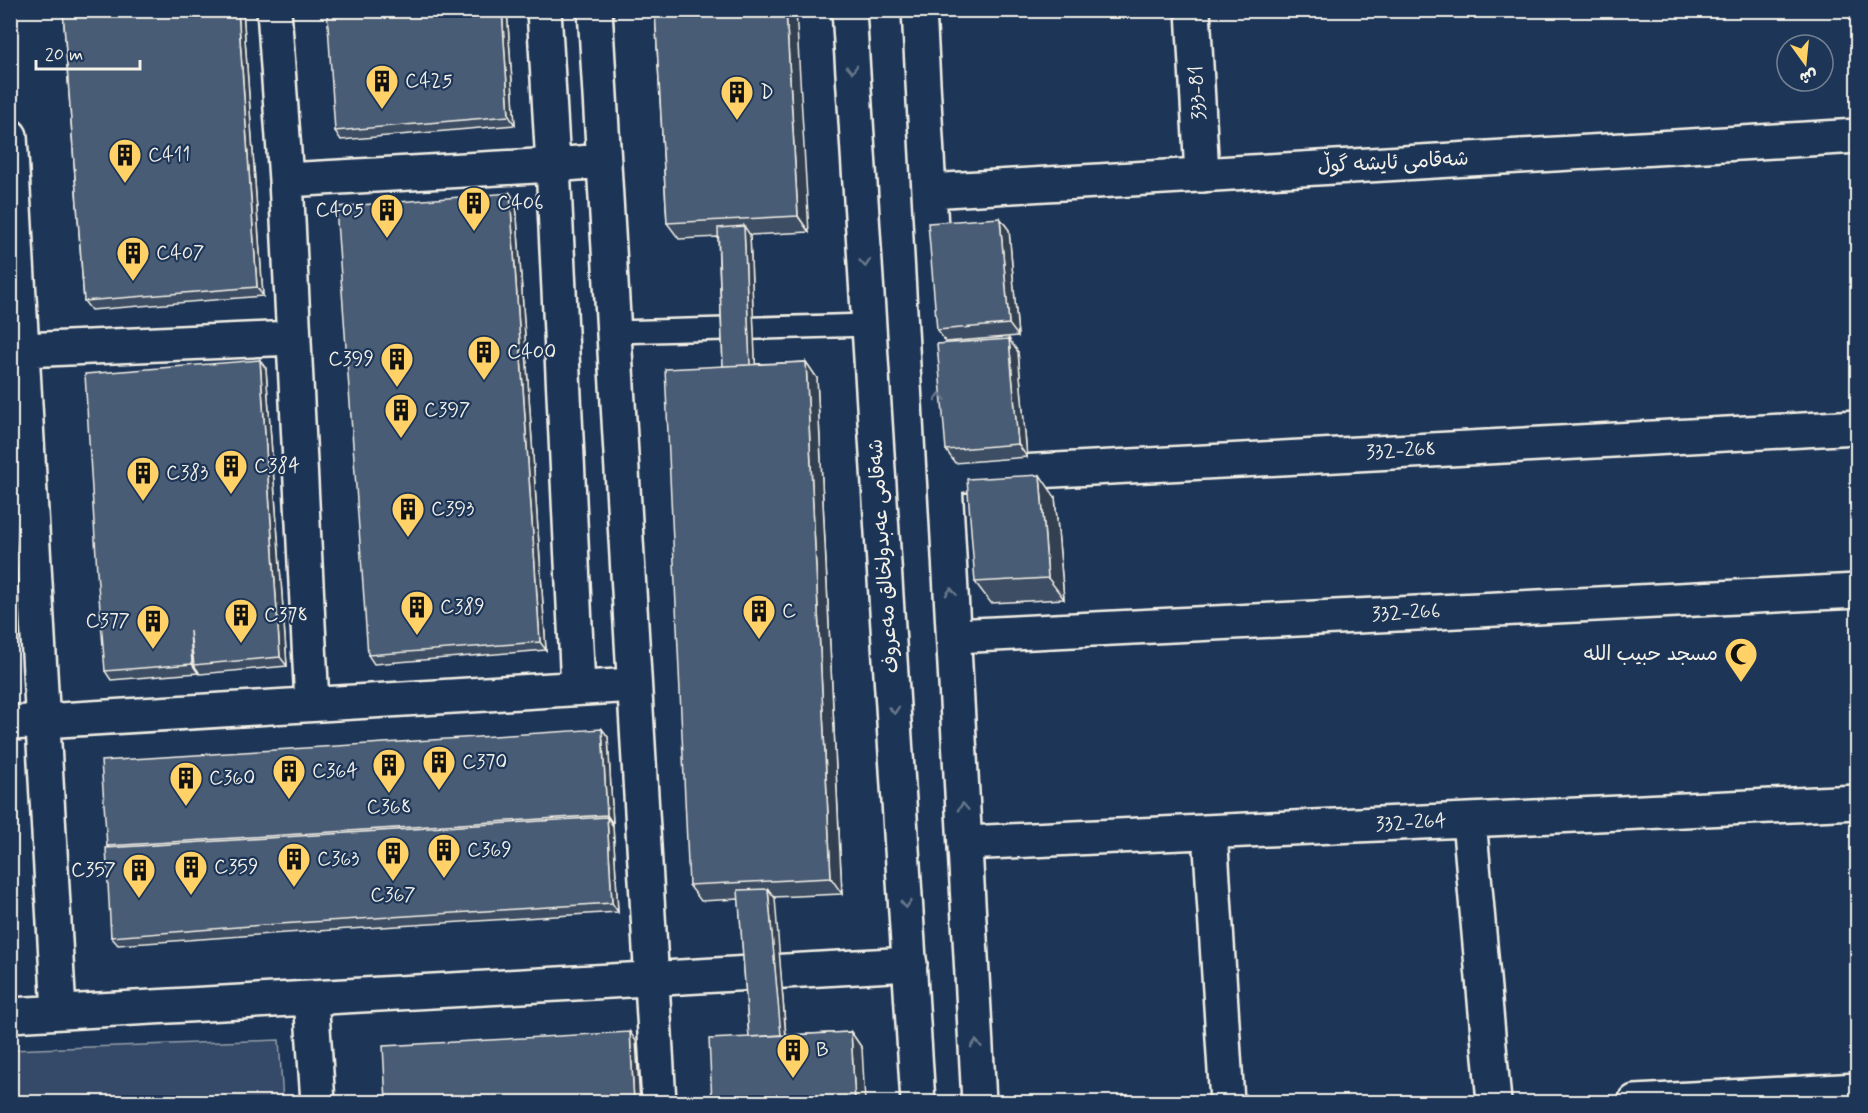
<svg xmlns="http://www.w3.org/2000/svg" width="1868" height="1113" font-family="Mynerve,'Playpen Sans Arabic',sans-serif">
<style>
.green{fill:#354a67;stroke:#949ea8;stroke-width:1.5}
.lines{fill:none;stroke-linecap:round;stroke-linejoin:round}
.lane-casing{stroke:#f4f1e8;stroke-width:26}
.street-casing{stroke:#f4f1e8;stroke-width:38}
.secondary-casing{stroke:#f4f1e8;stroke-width:38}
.lane{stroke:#1d3557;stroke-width:21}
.street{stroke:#1d3557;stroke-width:33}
.secondary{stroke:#1d3557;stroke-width:33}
.wall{fill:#3e4e64;stroke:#f4f1e8;stroke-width:1.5}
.shaded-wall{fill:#324051;stroke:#f4f1e8;stroke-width:1.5}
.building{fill:#485b74;stroke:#f4f1e8;stroke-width:1.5}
.oneway{stroke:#68778a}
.labels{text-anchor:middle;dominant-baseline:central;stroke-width:4.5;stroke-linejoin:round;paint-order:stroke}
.poi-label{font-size:20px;fill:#f4f1e8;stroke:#1d3557;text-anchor:start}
.street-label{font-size:20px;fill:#f4f1e8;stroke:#1d3557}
</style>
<rect width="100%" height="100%" fill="#1d3557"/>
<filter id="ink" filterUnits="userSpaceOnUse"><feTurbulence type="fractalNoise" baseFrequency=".0167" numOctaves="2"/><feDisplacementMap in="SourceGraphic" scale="12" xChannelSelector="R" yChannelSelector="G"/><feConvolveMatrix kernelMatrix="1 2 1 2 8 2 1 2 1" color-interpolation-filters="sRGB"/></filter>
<g filter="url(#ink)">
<path class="green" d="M279,1040L283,1102H11V1050Z"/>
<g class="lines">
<defs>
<path id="lane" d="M614,332L869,325"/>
<path id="street" d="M274,10L286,180L312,704
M544,10L553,165L578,688
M595,10L659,1102
M1193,10L1202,175
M10,136L59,1012
M286,180L553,165L604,161
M23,350L294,338
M945,476L1858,427
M954,636L1858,591
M10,723L634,685
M1469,820L1494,1102
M1210,832L1227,1102
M965,843L1858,802
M311,998L318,1102
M10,1015L910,964
M1635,1102L1858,1090"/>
<path id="secondary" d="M849,10L918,1102
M919,10L979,1102
M929,191L1858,136"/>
</defs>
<use href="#lane" class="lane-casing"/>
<use href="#street" class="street-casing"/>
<use href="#secondary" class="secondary-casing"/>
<use href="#lane" class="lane"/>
<use href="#street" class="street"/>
<use href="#secondary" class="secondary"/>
</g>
<path class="wall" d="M63,10H243L263,296L91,310L84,301Z
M507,10L515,125L341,140L335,131Z
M655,10L809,232L750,235L755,364L806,362L817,378L842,894L774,897L786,1035L851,1032L862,1048L749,1037L739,899L701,901L689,885L723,366L718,237L679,239L667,223Z
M516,202L546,650L374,664L368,655Z
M1000,218L1009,230L1018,336L946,342L937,330Z
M1009,339L1018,352L1027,457L955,463L946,450Z
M266,369L287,666L200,674L198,671V673L111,680L105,671Z
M1055,497L1064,599L991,603L975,582Z
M602,729L608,737L613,824H611L613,826L618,912L270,934L118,945L111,937L109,848L107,846Z"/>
<path class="shaded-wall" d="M238,10H243L263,296L257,287Z
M502,10H507L515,125L509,116Z
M786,10H796L809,232L798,216Z
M510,193L516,202L546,650L540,642Z
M1000,218L1009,230L1018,336L1009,324Z
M744,226L750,235L756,381L750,373Z
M1009,339L1018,352L1027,457L1018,444Z
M260,360L266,369L287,666L280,657Z
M806,362L817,378L842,894L831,878Z
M1040,475L1055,497L1064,599L1048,578Z
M190,631L194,665L198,671V673L192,664Z
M602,729L608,737L613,824L607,815Z
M607,817L613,826L618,912L612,903Z
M768,889L775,898L787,1051L781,1042Z
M630,1032L636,1041L640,1102H634Z
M851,1032L862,1048L865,1102H855Z"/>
<path class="building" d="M63,10H238L257,287L84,301Z
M327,10H502L509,116L335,131Z
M655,10H786L798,216L667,223Z
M510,193L540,642L368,655L336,207Z
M1000,218L1009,324L937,330L928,223Z
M744,226L750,365L723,366L718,228Z
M1009,339L1018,444L946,450L937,344Z
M260,360L280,657L194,665L190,631L192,664L105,671L97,572L85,374Z
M806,362L831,878L689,885L665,369Z
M1040,475L1048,578L975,582L967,479Z
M602,729L607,815L107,846L101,761Z
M607,817L612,903L264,925L111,937L106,848Z
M768,889L781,1035L749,1037L738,890Z
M630,1032L634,1102H386L383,1046Z
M851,1032L855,1102H712L709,1039Z"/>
<defs><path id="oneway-chevron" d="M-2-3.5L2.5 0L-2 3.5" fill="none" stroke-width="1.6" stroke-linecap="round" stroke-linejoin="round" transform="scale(1.5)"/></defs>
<g class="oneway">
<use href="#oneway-chevron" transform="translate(852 69) rotate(86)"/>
<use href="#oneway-chevron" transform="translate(865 263) rotate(86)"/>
<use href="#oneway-chevron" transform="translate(940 397) rotate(-93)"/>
<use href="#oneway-chevron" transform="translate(951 592) rotate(-93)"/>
<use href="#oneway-chevron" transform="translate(894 710) rotate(86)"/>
<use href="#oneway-chevron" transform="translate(963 807) rotate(-93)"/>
<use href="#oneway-chevron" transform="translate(906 904) rotate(86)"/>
<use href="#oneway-chevron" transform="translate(976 1044) rotate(-93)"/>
</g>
</g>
<defs>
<symbol id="building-pin" viewBox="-11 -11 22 30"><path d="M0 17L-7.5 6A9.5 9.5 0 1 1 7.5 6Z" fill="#ffd166" stroke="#1d3557"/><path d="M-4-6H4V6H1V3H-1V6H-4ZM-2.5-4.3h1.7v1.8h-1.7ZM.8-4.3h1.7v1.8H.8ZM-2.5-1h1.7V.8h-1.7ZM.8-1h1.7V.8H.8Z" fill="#111"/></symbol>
<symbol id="mosque-pin" viewBox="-11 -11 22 30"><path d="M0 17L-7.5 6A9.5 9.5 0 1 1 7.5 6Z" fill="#ffd166" stroke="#1d3557"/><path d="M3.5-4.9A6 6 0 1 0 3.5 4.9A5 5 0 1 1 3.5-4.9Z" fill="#111"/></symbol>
</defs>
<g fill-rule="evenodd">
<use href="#building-pin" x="363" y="62" width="38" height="52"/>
<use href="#building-pin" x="718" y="73" width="38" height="52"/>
<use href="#building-pin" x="106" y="136" width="38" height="52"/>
<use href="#building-pin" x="455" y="184" width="38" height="52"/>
<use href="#building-pin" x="368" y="191" width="38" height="52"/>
<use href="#building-pin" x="114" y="234" width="38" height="52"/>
<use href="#building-pin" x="465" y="333" width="38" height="52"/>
<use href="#building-pin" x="378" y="340" width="38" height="52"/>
<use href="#building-pin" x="382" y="391" width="38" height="52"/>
<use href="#building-pin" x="212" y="447" width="38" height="52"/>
<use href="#building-pin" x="124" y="454" width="38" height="52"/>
<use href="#building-pin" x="389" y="490" width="38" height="52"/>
<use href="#building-pin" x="398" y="588" width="38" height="52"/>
<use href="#building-pin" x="740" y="592" width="38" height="52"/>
<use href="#building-pin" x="222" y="596" width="38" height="52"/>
<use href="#building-pin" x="134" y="602" width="38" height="52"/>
<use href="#mosque-pin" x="1722" y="635" width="38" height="52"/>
<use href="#building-pin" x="420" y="743" width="38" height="52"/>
<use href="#building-pin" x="370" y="746" width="38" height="52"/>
<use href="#building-pin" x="270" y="752" width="38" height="52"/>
<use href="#building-pin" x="167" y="759" width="38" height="52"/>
<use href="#building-pin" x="425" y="831" width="38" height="52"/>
<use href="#building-pin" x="374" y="834" width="38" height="52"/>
<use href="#building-pin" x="275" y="840" width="38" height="52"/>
<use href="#building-pin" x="172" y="848" width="38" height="52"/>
<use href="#building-pin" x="120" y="851" width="38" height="52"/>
<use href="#building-pin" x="774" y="1031" width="38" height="52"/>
</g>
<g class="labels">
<g class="poi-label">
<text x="405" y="81">C425</text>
<text x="760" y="92">D</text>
<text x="148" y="155">C411</text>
<text x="497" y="203">C406</text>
<text x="364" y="210" text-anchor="end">C405</text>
<text x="156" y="253">C407</text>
<text x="507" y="352">C400</text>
<text x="374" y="359" text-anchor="end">C399</text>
<text x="424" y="410">C397</text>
<text x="254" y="466">C384</text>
<text x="166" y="473">C383</text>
<text x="431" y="509">C393</text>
<text x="440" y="607">C389</text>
<text x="782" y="611">C</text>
<text x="264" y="615">C378</text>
<text x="130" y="621" text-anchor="end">C377</text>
<text x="1718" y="654" text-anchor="end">مسجد حبيب الله</text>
<text x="462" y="762">C370</text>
<text x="312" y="771">C364</text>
<text x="209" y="778">C360</text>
<text x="389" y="807" text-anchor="middle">C368</text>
<text x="467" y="850">C369</text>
<text x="317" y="859">C363</text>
<text x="214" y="867">C359</text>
<text x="116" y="870" text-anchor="end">C357</text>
<text x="393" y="895" text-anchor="middle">C367</text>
<text x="816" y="1050">B</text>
</g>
<g class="street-label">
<text transform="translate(1198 93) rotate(-93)">333-81</text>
<text transform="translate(1393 163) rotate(-3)">شەقامی ئایشە گوڵ</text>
<text transform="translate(1401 451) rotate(-3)">332-268</text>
<text transform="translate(884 556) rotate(-94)">شەقامی عەبدولخالق مەعروف</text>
<text transform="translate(1406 613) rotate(-3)">332-266</text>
<text transform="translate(1411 823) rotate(-3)">332-264</text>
</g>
</g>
<rect width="1868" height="1113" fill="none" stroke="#1d3557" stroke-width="36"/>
<rect x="18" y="18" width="1832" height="1077" fill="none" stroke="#f4f1e8" stroke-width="2" filter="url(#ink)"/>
<g transform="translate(1805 63) rotate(165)"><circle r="28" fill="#1d3557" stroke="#738091" stroke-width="1.5"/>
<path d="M0-4.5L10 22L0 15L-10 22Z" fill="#ffd166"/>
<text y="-9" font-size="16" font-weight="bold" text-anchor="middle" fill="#f4f1e8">ش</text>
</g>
<path d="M36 60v9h104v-9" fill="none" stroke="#f4f1e8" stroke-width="3"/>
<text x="45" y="60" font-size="18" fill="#f4f1e8" stroke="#1d3557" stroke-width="4.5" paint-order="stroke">20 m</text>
</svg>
